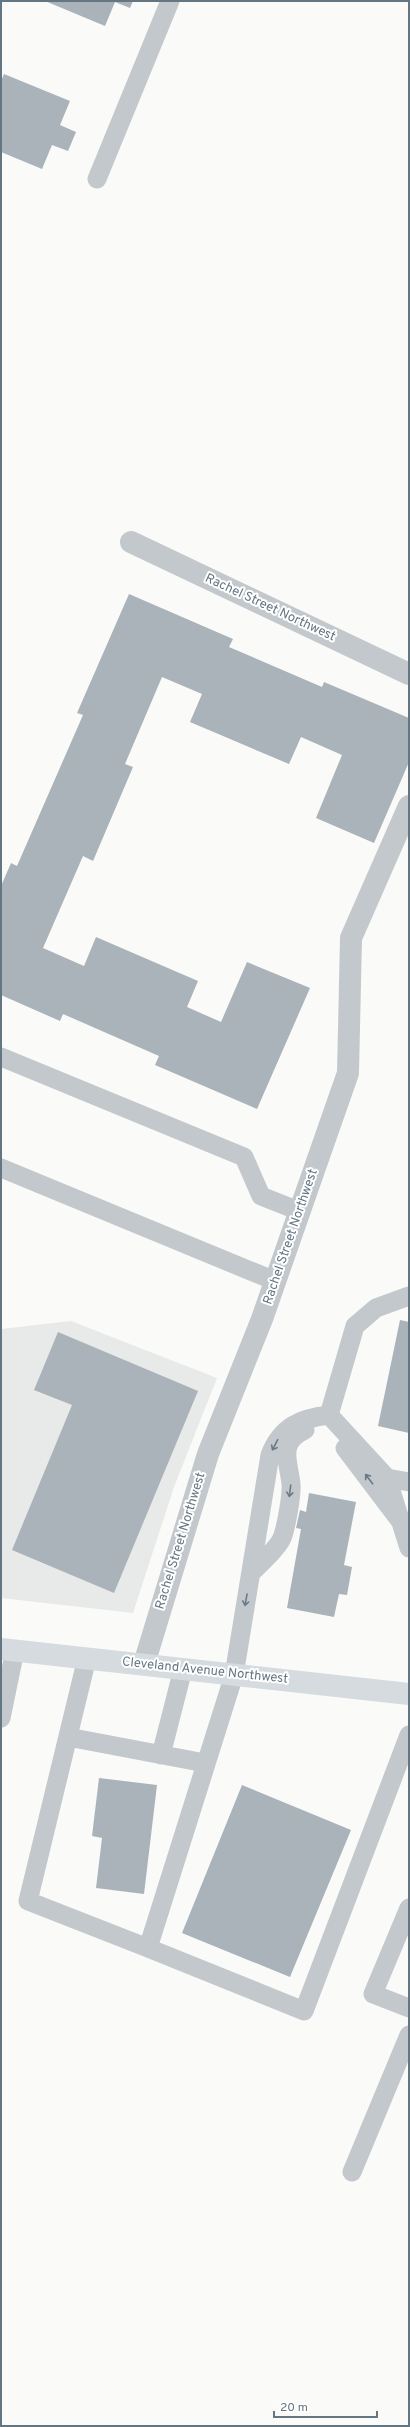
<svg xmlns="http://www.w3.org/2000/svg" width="410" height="2427" font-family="Overpass,sans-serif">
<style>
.built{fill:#e8e9e9}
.building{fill:#aab3b9}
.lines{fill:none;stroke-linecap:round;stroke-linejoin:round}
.lane{stroke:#c3c8cc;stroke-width:19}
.street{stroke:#c3c8cc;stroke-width:22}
.primary{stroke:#d6dbdf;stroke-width:22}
.oneway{stroke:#6a7a87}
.labels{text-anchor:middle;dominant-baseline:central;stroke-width:4;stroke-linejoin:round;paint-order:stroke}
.street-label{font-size:13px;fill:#657683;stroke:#fff}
</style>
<rect width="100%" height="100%" fill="#fafaf8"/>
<path class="built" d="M71,1321L217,1378L174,1487L133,1613L1,1598V1329Z"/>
<path class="building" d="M45,1H133L130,8L115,2L105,26Z
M4,74L70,101L60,125L76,132L68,151L52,145L42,169L1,152V81Z
M129,594L233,639L229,647L322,687L324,682L409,718V762L374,843L316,818L342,755L301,737L289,764L190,722L202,694L162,677L125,764L133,767L93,861L83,856L43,948L84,966L96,937L198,981L187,1007L221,1022L247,962L310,988L257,1109L155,1065L159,1056L63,1014L60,1021L1,995V886L11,863L17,866L83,715L77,713Z
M400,1320L409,1322V1433L378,1426Z
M58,1332L198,1391L114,1593L12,1550L72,1405L34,1390Z
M309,1493L356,1502L344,1565L352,1567L347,1595L339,1594L334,1617L287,1608L301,1529L296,1528L300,1510L306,1512Z
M99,1778L157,1785L144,1894L96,1888L102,1838L92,1836Z
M242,1785L351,1830L290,1977L182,1933Z"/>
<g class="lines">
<path class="lane" d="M97,179L170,1
M1,1057L244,1157L261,1196L299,1211
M1,1168L275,1281
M329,1415L355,1326L376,1308L409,1296
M345,1448L401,1522
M387,1478L329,1415C300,1418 281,1427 270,1455L234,1675L148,1948L304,2011L409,1735
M409,1482L387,1478L409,1548
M251,1573C260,1563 276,1551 282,1538C286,1528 292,1495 291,1484C289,1462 277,1443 305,1430
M87,1658L28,1901L148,1948
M1,1718L15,1650
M68,1737L205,1763
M161,1755L183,1669
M409,1908L373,1994L409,2008
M352,2172L409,2035"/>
<path class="street" d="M131,542L409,674
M144,1664L208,1454L262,1319L348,1073L351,938L409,806"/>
<path class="primary" d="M1,1649L409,1694"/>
</g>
<defs><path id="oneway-shaft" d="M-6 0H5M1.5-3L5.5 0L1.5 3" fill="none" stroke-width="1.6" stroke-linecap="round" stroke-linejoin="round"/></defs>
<g class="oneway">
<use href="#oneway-shaft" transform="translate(275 1445) rotate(117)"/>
<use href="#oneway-shaft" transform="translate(369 1479) rotate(-127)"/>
<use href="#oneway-shaft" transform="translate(290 1491) rotate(97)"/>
<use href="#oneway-shaft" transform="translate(246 1600) rotate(100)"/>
</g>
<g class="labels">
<g class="street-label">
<text transform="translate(270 608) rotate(25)">Rachel Street Northwest</text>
<text transform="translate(291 1237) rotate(-71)">Rachel Street Northwest</text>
<text transform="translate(181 1541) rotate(-73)">Rachel Street Northwest</text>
<text transform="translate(205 1671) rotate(6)">Cleveland Avenue Northwest</text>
</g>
</g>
<rect width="410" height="2427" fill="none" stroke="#657683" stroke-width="4"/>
<path d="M274 2411v6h103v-6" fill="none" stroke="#657683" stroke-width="2"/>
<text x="280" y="2411" font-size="12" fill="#657683" stroke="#ffffff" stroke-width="3" paint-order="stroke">20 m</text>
</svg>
